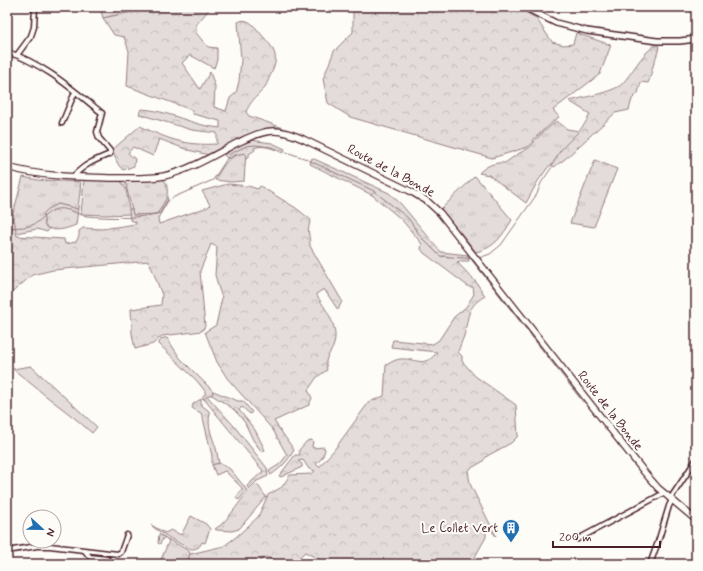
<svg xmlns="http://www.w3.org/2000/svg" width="703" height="571" font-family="Mynerve,sans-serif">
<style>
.grass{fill:url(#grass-tufts);stroke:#967e82}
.forest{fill:url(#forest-crowns);stroke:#967e82}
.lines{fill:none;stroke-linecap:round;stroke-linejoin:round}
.stream{stroke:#91777b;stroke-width:1}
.minor-casing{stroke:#4a1f2b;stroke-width:7}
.tertiary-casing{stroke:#4a1f2b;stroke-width:8}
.secondary-casing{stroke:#4a1f2b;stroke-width:8}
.minor{stroke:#fdfcf7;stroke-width:4}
.tertiary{stroke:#fdfcf7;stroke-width:5}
.secondary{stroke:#fdfcf7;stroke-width:5.5}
.labels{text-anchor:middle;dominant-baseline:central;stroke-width:4;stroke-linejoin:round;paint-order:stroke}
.street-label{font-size:13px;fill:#4a1f2b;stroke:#fdfcf7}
.poi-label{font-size:13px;fill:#4a1f2b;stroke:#fdfcf7;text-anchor:end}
</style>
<defs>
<pattern id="grass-tufts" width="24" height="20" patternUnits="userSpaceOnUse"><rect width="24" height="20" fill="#e3dcda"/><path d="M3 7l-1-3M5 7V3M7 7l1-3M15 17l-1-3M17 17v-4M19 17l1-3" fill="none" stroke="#c4bcbb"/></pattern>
<pattern id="forest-crowns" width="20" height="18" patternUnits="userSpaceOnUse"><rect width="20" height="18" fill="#e3dcda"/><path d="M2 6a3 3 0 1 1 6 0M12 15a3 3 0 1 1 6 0" fill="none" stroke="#c4bcbb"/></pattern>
</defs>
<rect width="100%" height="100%" fill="#fdfcf7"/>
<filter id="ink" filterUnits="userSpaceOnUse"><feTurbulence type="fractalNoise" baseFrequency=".025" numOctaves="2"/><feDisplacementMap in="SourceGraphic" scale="8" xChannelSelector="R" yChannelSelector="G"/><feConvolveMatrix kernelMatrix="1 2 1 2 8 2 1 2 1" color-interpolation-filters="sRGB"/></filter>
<g filter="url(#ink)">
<path class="grass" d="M100,7H151V8L103,18Z
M557,121L567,129L579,131L560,152L552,165L549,166L538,181L526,203L489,175L479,173C487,165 495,162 505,163L516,155L529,148L540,135Z
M246,152L244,181L231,182L215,180C224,164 227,157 246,152Z
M595,160L617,169L594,227L570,223Z
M475,176L512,220C502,236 495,248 476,252L461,233L440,210Z
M23,177L38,180L81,182L78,209L58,204L44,217L45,226L49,229L47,232L37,229L16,233L13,214Z
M161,178C173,184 166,210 156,214C149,216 140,215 133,215L125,181Z
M84,180H120L126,189L130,214L106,215L81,214Z
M163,338H167L180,358L213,391L212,395H209L204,399L202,398L205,394V391L197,381L159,344V342Z
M31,366L97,427L92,433L77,420L46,396L13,369Z
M201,399V405L208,410L210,413C207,426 212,436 216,448C217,453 218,458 219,463L212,465V456L203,418L201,413L192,408L193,404Z
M257,484L266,497L239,529L232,531L217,530L215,529C230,521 242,494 257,484Z
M191,516L206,524L210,529L205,543L202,542C200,547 197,549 192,549C186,548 155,530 151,525L165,533L171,530L181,535Z
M159,534L189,551L190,554L187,564H159L169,541L164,537L160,544L158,543Z"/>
<path class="forest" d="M151,7H211L196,25V33L208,47L217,48V60L214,68L190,55L182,63L200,89L210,72L215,86L214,107L226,111L230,98L236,93L239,81L241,60L238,22C245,18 251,22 256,28C270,46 283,52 270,76C268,81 266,86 263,90C256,97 250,102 246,112L249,116L283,128V129L275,127L267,128L209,155L188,150L159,139L153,156L133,147L128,153L135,159L134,166L123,170C116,164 116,158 112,150L140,126C168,139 185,146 217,144V133L192,130L139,114L141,109C168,110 193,126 220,128V121L193,114L192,111L189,109L127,86L129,51L124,37L114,35L103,18L151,8Z
M357,7H517L536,18L552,42L564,45L573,44L576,33L611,45L600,74L553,110L559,117L538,135L528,147L492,158L350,117L328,103L323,79L334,51L353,32V12Z
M654,46H659C658,54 655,59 653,66C651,72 651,77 648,83L641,82L638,93L632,99L629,110L615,113L565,159L554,167L552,165C555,161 557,156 560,151C570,139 584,129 590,114L569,101C581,98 614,92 622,84C634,71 639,57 654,46Z
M250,140L272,143L285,149L283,153C274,149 264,144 254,148L255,150L249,154V157L246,159L245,153L234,155L228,159L224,155L233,149Z
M312,158L389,193L401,204L441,252L468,255L469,261H461L457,262L476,282L485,296C466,307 469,317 464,336C462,341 460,346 458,352L462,356V361L475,376L516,405L518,436L511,443L487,456L482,462L468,470L470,484L496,536L489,528L486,529V537L471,564H328L305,552L292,564H275L273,559L265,557L256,564H187L190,554L224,546L236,537L258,517L268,495L282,487L290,475L312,474L315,471L309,469L303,460L298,461L302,464V467L281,477L279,476L295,455H300L299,450L307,441L311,440L313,441L312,446L313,448L324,447L325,450L322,458L316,464L319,467L334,450L369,402L384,396L386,365C390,363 396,359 401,359C416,358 425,369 437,352L391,347L393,340L433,344L439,340L454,317L466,307L474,294L473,287H469L424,253L421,249L422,244L401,219L372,195L310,164Z
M228,184L248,186L258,189L260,186L296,208L311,220C306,231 310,235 310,246L342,301L338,310L324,289L316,294C325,309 339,325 334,344C333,350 327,355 326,361C326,364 326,367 327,370L317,377L308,390L312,398L309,405L274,421L294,450C288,461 281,468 271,475L269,471L280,464L287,455L273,430L227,378L217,362L205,332L216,325L222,298L219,289L215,275L217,247L211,244L200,271L205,326L202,331L162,336L153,344L135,349L132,334L131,309L161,305L162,295L149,261L53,270L32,275L7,297V213L13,214L17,236L64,239L65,244L76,242L79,236V231L83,228L102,229L136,224V222L130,220L129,209H132L133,215L157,214L159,211L167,197L168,201L158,218L159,224L208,207L210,205L202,191Z
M58,204L78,209L76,225C66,229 54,233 45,226L43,214L48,209Z
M213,391L238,401H243L252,412L250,414L242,407L239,410L255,430L265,450L262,452L253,440L245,423L239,415L232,408L212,395Z
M207,396L234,426L267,468L268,476L257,481L249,489L247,486L263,471L204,399Z
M219,463L230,469L247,490L239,500L236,498L242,489L241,487L225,471L216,475L212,465Z"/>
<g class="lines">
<path class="stream" d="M172,198L213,180L230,154L246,146L255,145L271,147L304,158L374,191L408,218L421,237L440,256L474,259
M7,228C14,227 22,228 29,226C40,224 46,211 57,209C68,207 77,215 87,216C109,218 139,219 160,213L166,202L169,200
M479,258L490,254L501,245L537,194L541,183L552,167
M471,259L583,402"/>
<defs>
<path id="minor" d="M7,52C43,63 73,90 102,113L97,132L99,138L110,151V154C95,160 83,165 73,177
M17,55L31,36L34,27L35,7
M62,123L75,92
M670,499L696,460
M578,539L664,493
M7,551L37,546H50L118,554L121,552L127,535
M85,551L90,557L107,559
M650,564L658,542L669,506L672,500"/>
<path id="tertiary" d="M524,7L556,23L587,31L657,41H680L696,39"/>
<path id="secondary" d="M7,167C43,177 75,177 113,178C130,178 148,179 164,176C190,170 214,155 237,143C248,138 261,131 274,131C284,131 294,135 303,139L410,191L427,201L440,213L645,473L658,488L696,520"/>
</defs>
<use href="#minor" class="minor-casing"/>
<use href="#tertiary" class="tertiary-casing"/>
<use href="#secondary" class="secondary-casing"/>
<use href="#minor" class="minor"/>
<use href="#tertiary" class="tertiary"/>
<use href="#secondary" class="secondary"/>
</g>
</g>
<defs>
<symbol id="building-pin" viewBox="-11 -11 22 30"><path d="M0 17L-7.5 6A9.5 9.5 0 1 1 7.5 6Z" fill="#1f6fb2" stroke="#fdfcf7"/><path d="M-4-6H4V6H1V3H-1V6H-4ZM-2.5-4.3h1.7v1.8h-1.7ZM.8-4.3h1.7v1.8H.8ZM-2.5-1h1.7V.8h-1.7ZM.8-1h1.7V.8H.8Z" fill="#fff"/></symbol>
</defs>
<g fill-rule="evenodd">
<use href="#building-pin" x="501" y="518" width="20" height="27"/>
</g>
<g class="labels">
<g class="street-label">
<text transform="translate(391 171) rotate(28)">Route de la Bonde</text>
<text transform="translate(610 411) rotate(52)">Route de la Bonde</text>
</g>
<g class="poi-label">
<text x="498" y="528">Le Collet Vert</text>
</g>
</g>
<rect width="703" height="571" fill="none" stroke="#fdfcf7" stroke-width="24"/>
<rect x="12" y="12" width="679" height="547" fill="none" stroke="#4a1f2b" stroke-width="1.5" filter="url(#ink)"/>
<g transform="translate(42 529) rotate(112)"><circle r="19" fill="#fdfcf7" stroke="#b5a4a5"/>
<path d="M0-3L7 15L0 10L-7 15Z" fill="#1f6fb2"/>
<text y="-6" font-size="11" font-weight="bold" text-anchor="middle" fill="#4a1f2b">N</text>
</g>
<path d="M553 541v6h107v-6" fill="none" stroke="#4a1f2b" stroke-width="2"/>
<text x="559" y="541" font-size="12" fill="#4a1f2b" stroke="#fdfcf7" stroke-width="3" paint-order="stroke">200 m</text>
</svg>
